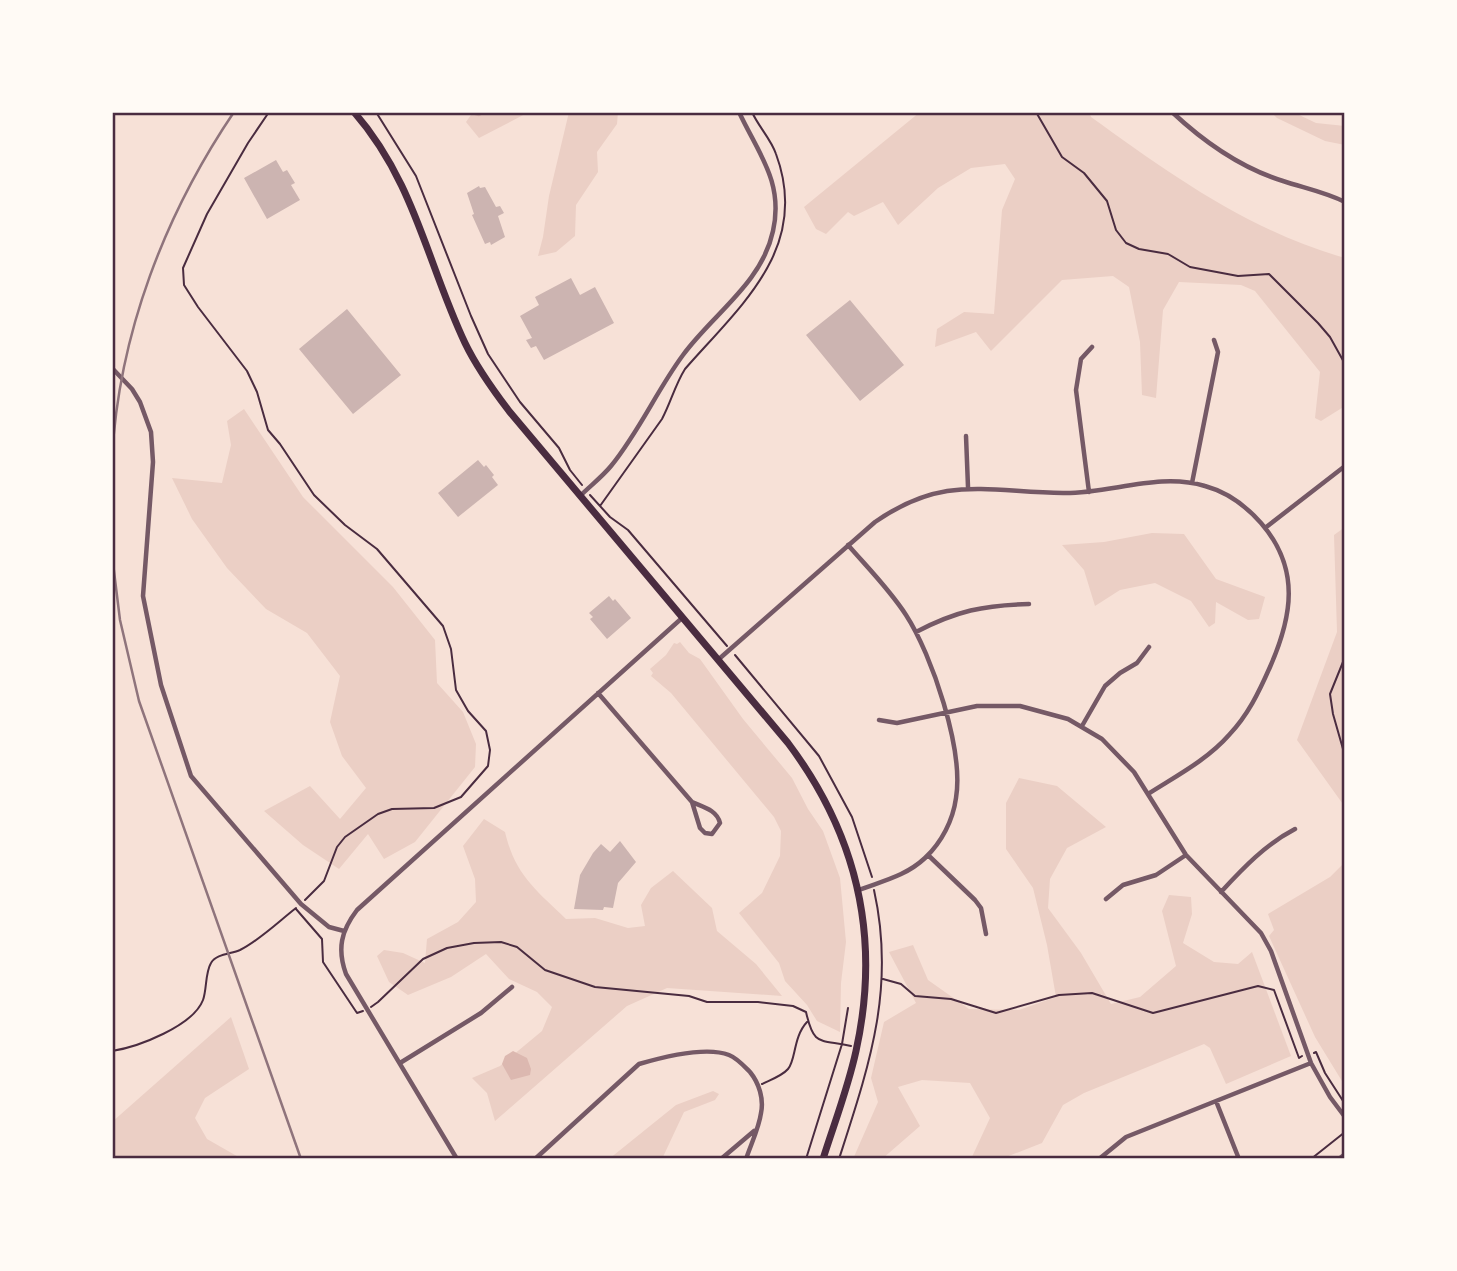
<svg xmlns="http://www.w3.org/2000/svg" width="1457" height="1271" font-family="'Archivo Narrow',sans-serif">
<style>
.green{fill:#ebcfc5}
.water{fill:#dcb8b0}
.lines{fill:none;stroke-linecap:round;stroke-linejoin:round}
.stream{stroke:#dcb8b0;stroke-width:2.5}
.building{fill:#ccb4b1}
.path{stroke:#4a2c40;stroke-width:2}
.minor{stroke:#755966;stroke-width:4.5}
.tertiary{stroke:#755966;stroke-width:6}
.secondary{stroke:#4a2c40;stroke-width:7}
.rail{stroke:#8f747c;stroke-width:2.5}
.neatline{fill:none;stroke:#4a2c40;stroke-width:2.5}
</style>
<rect width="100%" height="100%" fill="#f7e1d7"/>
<path class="green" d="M473,112H529L479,138L466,122Z
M569,112H618L617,124L597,152L598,172L576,205L575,236L556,252L538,256L543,237L549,196Z
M920,112H1089L1091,117C1170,174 1249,231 1345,258V406L1321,421L1315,418L1320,372L1255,291L1241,285L1179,282L1163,310L1156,398L1142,395L1140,342L1129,287L1113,276L1062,280L991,351L976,332L935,347L937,329L964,312L994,314L1002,210L1015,179L1005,164L971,168L938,188L898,225L883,202L854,216L848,212L826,234L816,229L804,207Z
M1271,112H1293L1316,123L1345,126V145L1325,141L1277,118Z
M244,409L303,497L393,587L435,640L437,683L463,712L476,744L475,767L415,842L384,859L368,834L339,869L303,845L264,811L310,786L340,819L366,788L342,756L330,722L340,676L307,633L266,609L227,568L192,519L172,478L222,483L231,445L227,421Z
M1345,527V807L1297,740L1337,632L1334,535Z
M1152,533L1184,534L1216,579L1265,597L1259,619L1248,620L1216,602L1215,623L1209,627L1191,601L1155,583L1120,590L1095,606L1084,570L1062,545L1104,542Z
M680,642L689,653L700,659L743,719L792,778L808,809L823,831L840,878L846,942L841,983L840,1032L817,1021L807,1005L785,981L779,963L739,913L762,893L780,856L781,831L774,817L671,693L651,676L653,673L650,669L666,655L674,643L677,644Z
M1019,778L1057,786L1106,827L1067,848L1050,879L1048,908L1081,953L1111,1004L1140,997L1176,966L1162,911L1169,895L1191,897L1192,914L1183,943L1214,962L1238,964L1252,952L1291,1056L1226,1084L1210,1048L1204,1044L1084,1093L1063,1105L1042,1143L1001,1159H971L990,1118L970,1083L922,1080L898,1087L920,1126L882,1159H853L878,1102L871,1078L884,1022L916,1003L889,952L913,945L928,980L969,1009L1019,1010L1056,997L1047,945L1033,888L1006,849V803Z
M484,819L505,832C515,875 536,890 566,919L595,918L628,928L645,926L641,905L651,888L673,871L712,908L717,931L756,964L782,996L667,988L627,1006L495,1121L487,1093L472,1078L500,1066L542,1031L552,1007L537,992L509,979L486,954L451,977L408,995L389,982L377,956L384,950L403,953L425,963L427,939L458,922L476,902L475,879L463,846Z
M1345,862V1086L1315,1037L1269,936L1274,930L1268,914L1330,877Z
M231,1017L249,1069L205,1098L195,1118L207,1139L242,1159H112V1122Z
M713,1091L719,1094L715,1100L684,1112L662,1159H609L676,1105Z"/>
<path class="water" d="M513,1051L527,1058L531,1069L530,1075L511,1080L502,1064L505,1056Z"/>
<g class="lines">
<path class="stream" d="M469,112L479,115L485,112"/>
</g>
<path class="building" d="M276,160L283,172L287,170L295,183L291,185L300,200L267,219L244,178Z
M479,186L480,188L485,187L496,207L500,206L504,213L498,216L505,237L491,245L490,242L485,244L472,215L474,214L467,193Z
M571,278L580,295L595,287L614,323L544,360L536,346L531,348L526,340L532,338L520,316L539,305L535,297Z
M850,300L904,365L860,401L806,335Z
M347,309L401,375L353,414L299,349Z
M478,460L484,467L486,465L494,475L492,477L498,485L458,517L438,493Z
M609,596L613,601L615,599L631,618L607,639L590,619L593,617L589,613Z
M620,841L636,862L618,883L613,908L604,907L603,910L574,909L580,875L593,853L601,844L610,852Z"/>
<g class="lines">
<path class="path" d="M269,112L248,143L207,214L183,268L184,285L198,307L247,371L257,392L268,430L280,444L314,495L345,525L377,549L443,626L451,649L456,690L468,711L486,731L490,750L488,766L461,797L434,808L392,809L378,814L345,837L337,847L324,881L305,900
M376,112L416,176L471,316L488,354L520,402L559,448L570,470L582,485
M1036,112L1062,157L1084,173L1107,201L1116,230L1126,243L1139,249L1168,254L1190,267L1238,276L1269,274L1318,323L1330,337L1345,364
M590,495L610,517L628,530L727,646
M600,506L662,419C671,402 675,385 685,369C740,306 811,248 776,154C771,139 758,126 752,112
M735,655L819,756L852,817L872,877
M1345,657L1330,694L1333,714L1345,756
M296,909L322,939L323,962L357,1013L363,1011
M883,979L901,984L915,996L951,999L996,1013L1059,995L1092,993L1153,1013L1258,986L1274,990L1299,1058L1302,1056
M371,1007L378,1002L423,959L447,948L474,943L501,942L517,947L545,970L595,987L689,996L707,1002H758L793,1006L806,1012C814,1047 819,1039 851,1046
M112,1051C138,1047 193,1026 203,1000C207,989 205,973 211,963C216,954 231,954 240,950C260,940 278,922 296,908
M1314,1053L1316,1052L1325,1073L1345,1104
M762,1084C770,1080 782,1076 788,1069C796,1060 793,1037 807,1022
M806,1159L842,1044L848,1008
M839,1159C869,1066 896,989 874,890
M1311,1159L1345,1132"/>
<path class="minor" d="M1172,112C1204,142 1241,168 1283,181C1304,188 1325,192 1345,202
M112,368L132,389L140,402L151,432L153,462L143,596L161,685L191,776L301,904L329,927L344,931
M966,436L968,487
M1192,483L1218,352L1214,340
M1089,492L1076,390L1081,359L1092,347
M580,496C590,486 602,477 611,466C639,432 657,390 683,355C713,314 762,283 773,231C784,182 758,153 739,112
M1265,528L1345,466
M848,545C868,568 890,590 906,615C932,655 964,750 956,798C953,820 942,842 925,858C906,876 882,881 859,890
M916,632C956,611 984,605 1029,604
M719,659L875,522C944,474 987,492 1063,493C1110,494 1158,472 1205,486C1227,492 1246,506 1261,523C1301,569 1292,617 1270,667C1259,692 1248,715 1229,735C1207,760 1176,776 1148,794
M598,693L692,802L700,828L705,833L712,834L720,823C717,810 703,807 692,802
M879,720L897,723L977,706H1020L1068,719L1102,739L1134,772L1186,855L1261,933L1271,951L1311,1063L1330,1097L1345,1117
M1082,726L1105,686L1120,673L1137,663L1149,647
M928,855L975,900L981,908L986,934
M1221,892C1243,868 1266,844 1295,829
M1106,899L1123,885L1156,875L1186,855
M400,1063L481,1013L512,987
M1216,1101L1239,1159
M457,1159L346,974C337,949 341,931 357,910L682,618
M535,1159L639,1064C663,1057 706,1046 729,1055C737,1058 744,1066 750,1072C759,1083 764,1099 761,1113C759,1128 751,1144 746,1159
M721,1159L754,1131
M1099,1159L1126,1137L1311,1063"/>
<path class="tertiary" d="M1340,1159L1345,1155"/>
<path class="secondary" d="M354,112C415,182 427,263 465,343C477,368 493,390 509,411L788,743C858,836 881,938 856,1051C848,1088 834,1124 823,1159"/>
<path class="rail" d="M112,458C119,333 165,214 234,112
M112,555L120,620L139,701L301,1159"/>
</g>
<rect width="1457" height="1271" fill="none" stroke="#fffaf5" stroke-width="228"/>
<rect x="114" y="114" width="1229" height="1043" class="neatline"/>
</svg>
